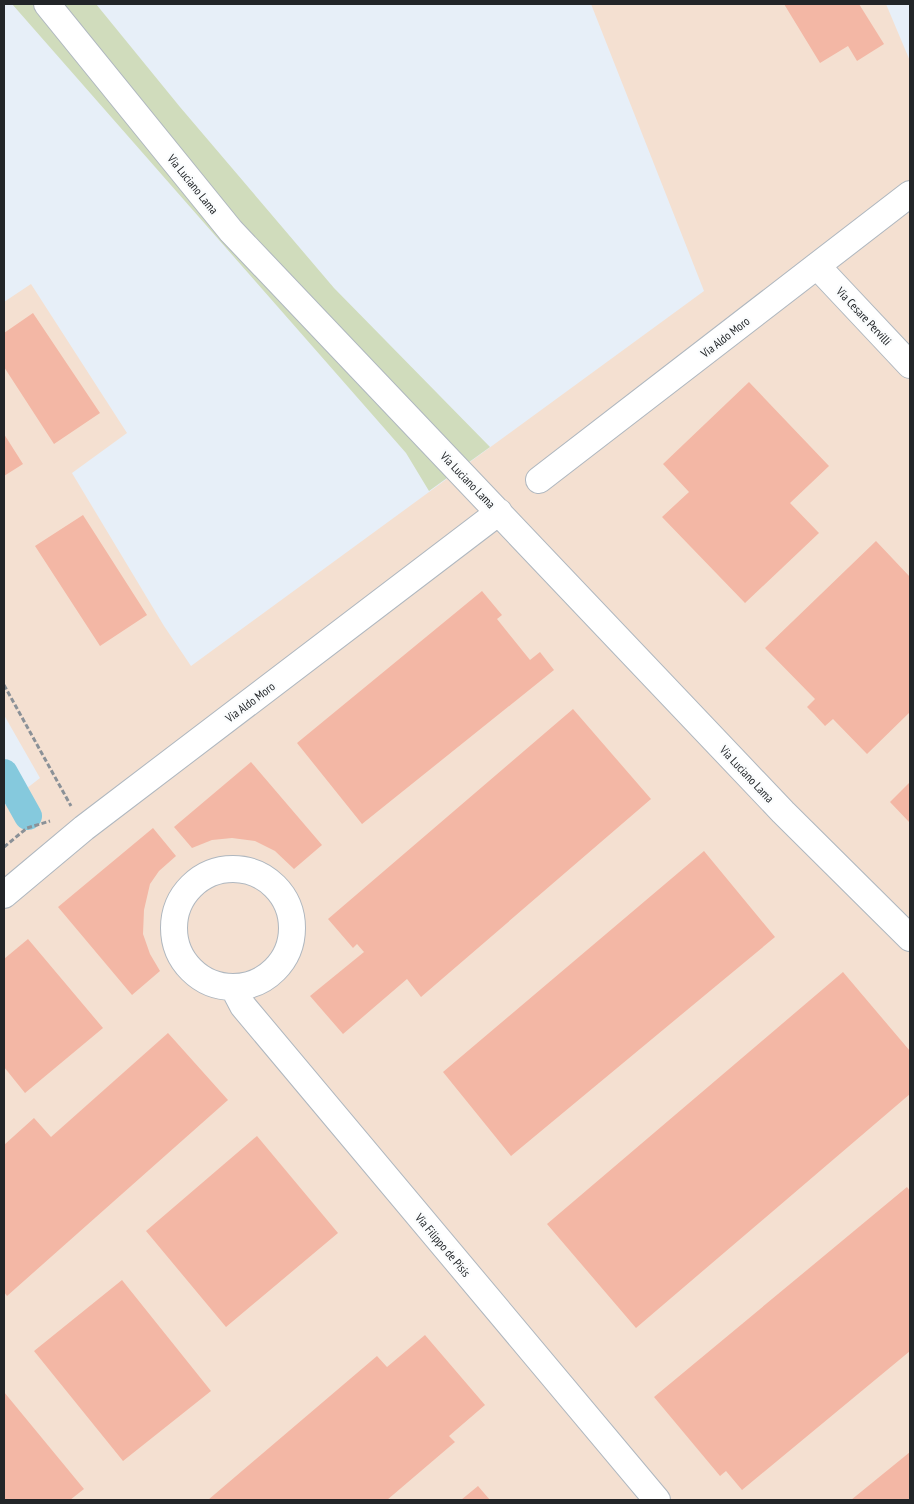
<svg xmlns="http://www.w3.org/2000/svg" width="914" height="1504" font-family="'PT Sans Narrow',sans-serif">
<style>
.industrial{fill:#f4e0d1}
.green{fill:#d0dcbc}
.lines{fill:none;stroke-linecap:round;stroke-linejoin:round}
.canal{stroke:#85c9dd;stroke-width:28}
.building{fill:#f3b7a5}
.minor-casing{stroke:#afb7bf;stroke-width:28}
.path{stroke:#8b9197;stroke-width:3;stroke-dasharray:5 2.5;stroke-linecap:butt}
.minor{stroke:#fff;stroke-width:26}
.labels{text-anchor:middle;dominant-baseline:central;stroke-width:4.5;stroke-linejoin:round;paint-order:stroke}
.street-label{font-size:12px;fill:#222528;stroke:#fafcfd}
</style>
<rect width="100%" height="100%" fill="#e7eff8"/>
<path class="industrial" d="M591,4H886L910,61V1500H4V806L40,778L4,715V302L31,284L127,433L72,473L164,626L191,666L704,291Z"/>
<path class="green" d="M12,4H96L180,107L334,288L490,447L429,491L406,453Z"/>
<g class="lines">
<path class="canal" d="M4,773L28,816"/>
</g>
<path class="building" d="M784,4H859L884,44L857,61L848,46L820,63Z
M33,313L100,413L54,444L4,367V333Z
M749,382L829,466L790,503L819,533L745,603L662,517L689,492L663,464Z
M4,434L23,464L4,476Z
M83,515L147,615L100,646L35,546Z
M876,541L910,577V712L867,754L833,719L825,726L814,714L807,707L815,699L765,648Z
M482,591L502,615L497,619L530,660L540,652L554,670L362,824L297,743Z
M573,709L651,799L421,997L407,979L343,1034L310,996L364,952L357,944L353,948L328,919Z
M251,762L322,845L294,869L275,851L255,841L232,838L212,840L192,848L174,827Z
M910,782V823L890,802Z
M153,828L176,856L159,871L150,884L144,910L143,934L150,954L160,971L132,995L58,907Z
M704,851L775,937L511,1156L443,1072Z
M28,939L103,1028L25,1093L4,1067V959Z
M843,972L910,1051V1094L636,1328L547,1224Z
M168,1033L228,1100L7,1296L4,1292V1145L34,1118L51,1137Z
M257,1136L338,1233L226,1327L146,1231Z
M907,1187L910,1191V1351L742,1490L726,1471L720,1476L654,1397Z
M122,1280L211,1391L123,1461L34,1351Z
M425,1335L485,1405L449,1436L455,1442L387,1500H208L377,1356L387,1367Z
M4,1392L84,1489L70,1500H4Z
M910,1452V1500H851Z
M478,1486L490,1500H461Z"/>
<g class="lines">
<defs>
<path id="minor" d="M47,4L231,231L783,812L910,938
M817,266L910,365
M539,480L910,194
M174 928a59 59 0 1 1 118 0a59 59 0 1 1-118 0Z
M4,895L84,828L499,512
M233,987L243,1006L657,1500"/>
</defs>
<use href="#minor" class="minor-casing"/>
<path class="path" d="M4,685L71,806
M4,847L27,828L50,821"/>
<use href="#minor" class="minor"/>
</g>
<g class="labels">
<g class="street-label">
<text transform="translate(193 184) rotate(51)">Via Luciano Lama</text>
<text transform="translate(864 316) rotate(47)">Via Cesare Pervilli</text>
<text transform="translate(725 337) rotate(-38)">Via Aldo Moro</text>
<text transform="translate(468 480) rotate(46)">Via Luciano Lama</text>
<text transform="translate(250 702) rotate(-37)">Via Aldo Moro</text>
<text transform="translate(747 774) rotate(47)">Via Luciano Lama</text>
<text transform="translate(443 1245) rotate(50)">Via Filippo de Pisis</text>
</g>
</g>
<rect width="914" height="1504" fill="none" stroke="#222528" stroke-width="10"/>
</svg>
